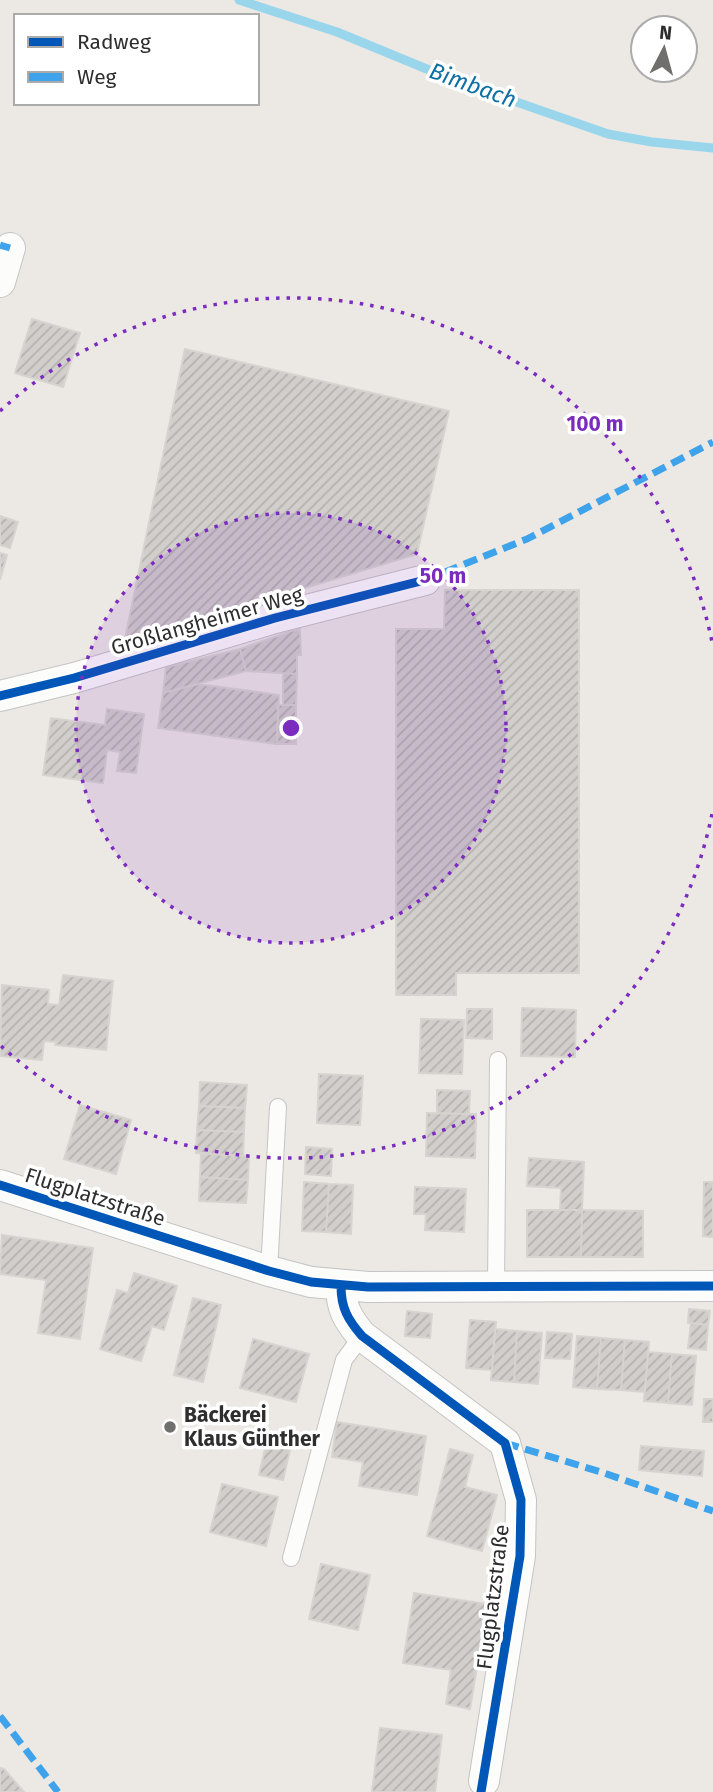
<svg xmlns="http://www.w3.org/2000/svg" width="713" height="1792" font-family="'Fira Sans',sans-serif">
<style>
.lines{fill:none;stroke-linecap:round;stroke-linejoin:round}
.stream{stroke:#99d6ec;stroke-width:9}
.building{fill:url(#building-hatch);stroke:#d7d4d0;stroke-width:2}
.service-casing{stroke:#c5c4c5;stroke-width:18}
.minor-casing{stroke:#c5c4c5;stroke-width:32}
.service{stroke:#fcfcfb;stroke-width:16}
.minor{stroke:#fcfcfb;stroke-width:30}
.quiet{stroke:#3ea3eb;stroke-width:7;stroke-dasharray:14 7;stroke-linecap:butt}
.cycleway-casing{stroke:#fff;stroke-width:13}
.cycleway{stroke:#0057b8;stroke-width:9}
.ring{fill:none;stroke:#7b2cbf;stroke-width:3.5;stroke-dasharray:3.5 7}
.poi-dot{fill:#706f6e;stroke:#fff;stroke-width:2.5}
.labels{text-anchor:middle;dominant-baseline:central;stroke-width:7;stroke-linejoin:round;paint-order:stroke}
.street-label{font-size:21px;fill:#2e2e2e;stroke:#fff}
.poi-label{font-size:21px;font-weight:bold;fill:#2e2e2e;stroke:#fff;text-anchor:start}
.water-label{font-size:23px;font-style:italic;fill:#0d6fa3;stroke:#fff}
.centre{fill:#7b2cbf;stroke:#fff;stroke-width:3.5}
.ring-label{font-size:21px;text-anchor:middle;font-weight:bold;fill:#7b2cbf;stroke:#fff;stroke-width:7;stroke-linejoin:round;paint-order:stroke}
</style>
<defs>
<pattern id="building-hatch" width="6" height="6" patternUnits="userSpaceOnUse" patternTransform="scale(1.75)"><rect width="6" height="6" fill="#d1cecb"/><path d="M-1 1l2-2M0 6l6-6M5 7l2-2" fill="none" stroke="#b4b1af"/></pattern>
</defs>
<rect width="100%" height="100%" fill="#ece8e4"/>
<g class="lines">
<path class="stream" d="M239,0L337,32L451,79L608,134L652,142L713,148"/>
</g>
<path class="building" d="M32,319L80,333L63,387L15,373Z
M185,349L449,411L417,554L124,643Z
M0,516L18,522L10,548L0,545Z
M0,553L7,555L0,580Z
M445,590H579V973H456V995H396V629H444Z
M300,628L301,655H297V674L246,671L240,649Z
M240,649L246,671L163,693L166,667Z
M283,674H297L296,705H283Z
M198,684L279,695L277,744L158,728L163,693Z
M278,705H296V744H277Z
M107,709L144,714L136,773L117,771L120,752L107,750L103,783L43,775L51,718L105,725Z
M63,975L113,981L106,1050L55,1045L56,1042L44,1041L42,1060L0,1056L2,985L49,990L48,1004L59,1005Z
M522,1008L576,1010L575,1057L521,1056Z
M467,1009H492V1039L466,1038Z
M421,1019L464,1020L462,1074L419,1073Z
M319,1074L363,1076L360,1125L317,1123Z
M200,1082L247,1085L245,1108L199,1106Z
M437,1090L470,1091L469,1114L437,1113Z
M80,1105L131,1120L116,1174L64,1159Z
M199,1106L245,1108L244,1132L197,1130Z
M427,1113L476,1114L475,1158L426,1156Z
M197,1130L244,1132L243,1156L196,1153Z
M306,1147L332,1149L331,1176L305,1174Z
M201,1153L249,1156L248,1180L200,1177Z
M529,1158L584,1162L582,1210H560L561,1188L527,1186Z
M200,1177L248,1180L246,1203L199,1201Z
M304,1182L329,1184L326,1232L302,1231Z
M704,1182H713V1237L703,1236Z
M329,1184L353,1185L351,1234L326,1232Z
M415,1187L466,1189L464,1232L425,1230L426,1214H414Z
M527,1210H582L581,1257H527Z
M582,1210L643,1211V1257H581Z
M2,1235L93,1248L80,1339L38,1333L46,1280L0,1274Z
M134,1273L177,1286L164,1330L152,1326L141,1361L100,1349L117,1290L128,1293Z
M193,1298L221,1305L203,1382L174,1375Z
M689,1309L710,1311L708,1325L688,1323Z
M407,1311L432,1314L430,1338L405,1336Z
M470,1320L496,1322L492,1370L466,1368Z
M691,1323L708,1325L706,1350L688,1348Z
M495,1329L517,1331L514,1382L491,1380Z
M517,1331L542,1333L538,1384L514,1382Z
M547,1332L572,1334L570,1359L545,1358Z
M577,1336L601,1338L597,1389L573,1387Z
M601,1338L625,1340L621,1390L597,1389Z
M253,1339L309,1354L296,1402L240,1388Z
M625,1340L649,1342L645,1392L621,1390Z
M648,1352L672,1354L668,1403L644,1401Z
M672,1354L696,1356L692,1405L668,1403Z
M704,1399H713V1422H703Z
M337,1422L426,1436L417,1495L359,1486L363,1462L332,1457Z
M267,1440L291,1446L283,1480L259,1475Z
M641,1446L704,1451L702,1476L639,1470Z
M450,1449L473,1455L465,1487L497,1495L482,1551L427,1536Z
M222,1484L278,1497L266,1546L210,1532Z
M321,1564L370,1575L358,1630L309,1619Z
M414,1593L487,1604L470,1709L446,1704L451,1670L403,1663Z
M380,1728L442,1735L435,1792H372Z
M0,1768L4,1769L24,1792H0Z"/>
<g class="lines">
<defs>
<path id="service" d="M269,1271L278,1107
M496,1287L498,1060
M291,1558L344,1360L362,1336"/>
<path id="minor" d="M0,282L10,248
M0,696L74,678L275,618L425,580
M0,1185L269,1271L311,1282L368,1287L713,1286
M341,1286C341,1308 348,1320 362,1336L505,1443L521,1500L520,1556L484,1781"/>
</defs>
<use href="#service" class="service-casing"/>
<use href="#minor" class="minor-casing"/>
<use href="#service" class="service"/>
<use href="#minor" class="minor"/>
<path class="quiet" d="M0,245L10,248
M425,580L527,539L713,442
M505,1443L601,1472L713,1511
M0,1716L58,1792"/>
<defs>
<path id="cycleway" d="M0,696L74,678L275,618L425,580
M0,1185L269,1271L311,1282L368,1287L713,1286
M341,1286C341,1308 348,1320 362,1336L505,1443L521,1500L520,1556L481,1792"/>
</defs>
<use href="#cycleway" class="cycleway-casing"/>
<use href="#cycleway" class="cycleway"/>
</g>
<circle cx="291" cy="728" r="215" fill="#7b2cbf" fill-opacity=".12"/>
<g class="ring">
<circle cx="291" cy="728" r="215"/>
<path d="M712 814A430 430 0 0 1 0 1045M0 411A430 430 0 0 1 712 642"/>
</g>
<circle class="poi-dot" cx="170" cy="1427" r="7"/>
<g class="labels">
<g class="street-label">
<text transform="translate(207 621) rotate(-16)">Großlangheimer Weg</text>
<text transform="translate(95 1197) rotate(18)">Flugplatzstraße</text>
<text transform="translate(493 1597) rotate(-83)">Flugplatzstraße</text>
</g>
<g class="poi-label">
<text x="184" y="1415">Bäckerei<tspan x="184" dy="24">Klaus Günther</tspan></text>
</g>
<g class="water-label">
<text transform="translate(473 85) rotate(20)">Bimbach</text>
</g>
</g>
<circle cx="291" cy="728" r="10" class="centre"/>
<g class="ring-label">
<text x="595" y="431">100 m</text>
<text x="443" y="583">50 m</text>
</g>
<rect x="14" y="14" width="245" height="91" fill="#ffffff" stroke="#ababab" stroke-width="2"/>
<rect x="28" y="37" width="35" height="10" fill="#0057b8" stroke="#ababab" stroke-width="2"/>
<text x="77" y="49" font-size="21" fill="#2e2e2e">Radweg</text>
<rect x="28" y="72" width="35" height="10" fill="#3ea3eb" stroke="#ababab" stroke-width="2"/>
<text x="77" y="84" font-size="21" fill="#2e2e2e">Weg</text>
<g transform="translate(664 49) rotate(6)"><circle r="33" fill="#ffffff" stroke="#ababab" stroke-width="2"/>
<path d="M0-5L12 26L0 18L-12 26Z" fill="#706f6e"/>
<text y="-10" font-size="19" font-weight="bold" text-anchor="middle" fill="#2e2e2e">N</text>
</g>
</svg>
